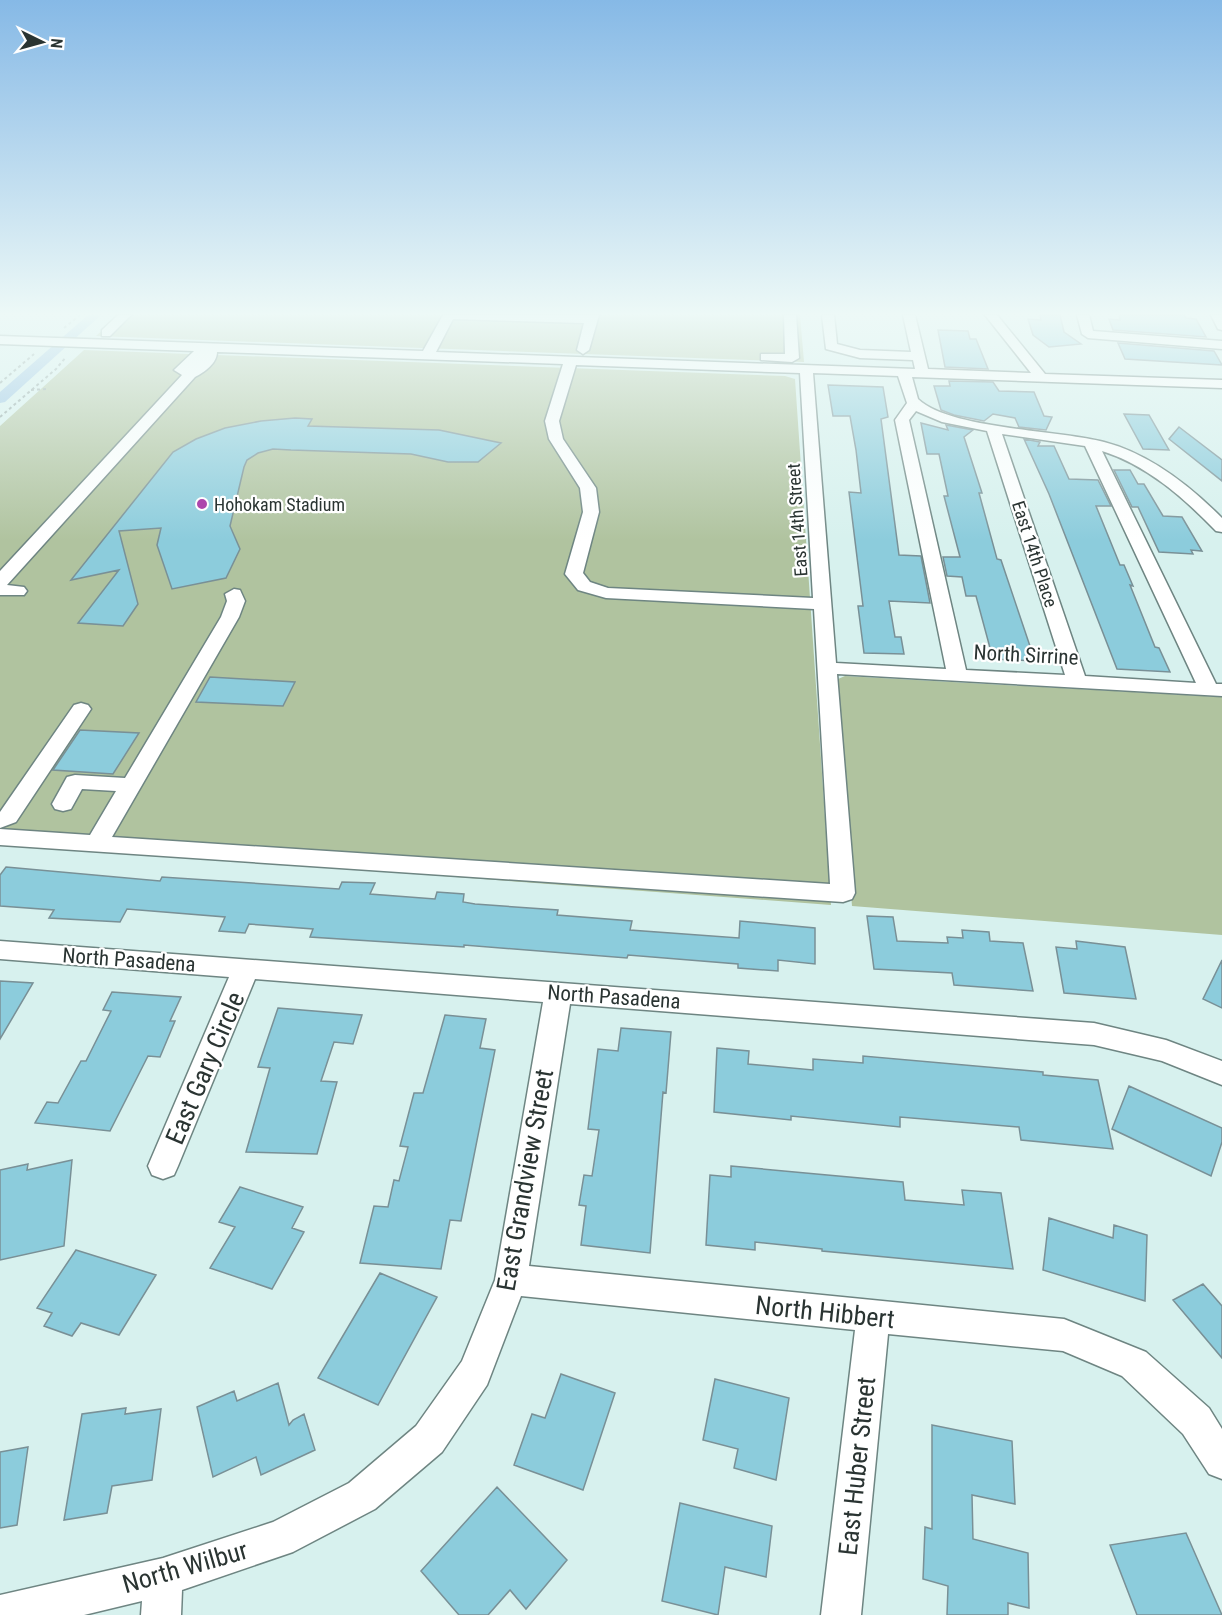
<svg xmlns="http://www.w3.org/2000/svg" width="1222" height="1615" font-family="'Roboto Condensed',sans-serif">
<style>
.green{fill:#b0c39f}
.lines{fill:none;stroke-linecap:round;stroke-linejoin:round}
.canal{fill:#94c0e3;fill-rule:evenodd}
.building{fill:#8cccdc;stroke:#799096;stroke-width:1.5}
.minor-casing{stroke:#6e8582;stroke-width:3}
.path{stroke:#8c9f9d;stroke-width:2;stroke-dasharray:3 3;stroke-linecap:butt}
.minor{fill:#fff;fill-rule:evenodd}
.poi-dot{fill:#ad47ac;stroke:#fff;stroke-width:2}
.labels{text-anchor:middle;dominant-baseline:central;stroke-width:4.5;stroke-linejoin:round;paint-order:stroke}
.far-poi-label{font-size:18px;fill:#2a3432;stroke:#fff;text-anchor:start}
.far-street-label{font-size:18px;fill:#2a3432;stroke:#fff}
.street-label{font-size:21px;fill:#2a3432;stroke:#fff}
.near-street-label{font-size:26px;fill:#2a3432;stroke:#fff}
</style>
<rect width="100%" height="100%" fill="#d7f1ee"/>
<path class="green" d="M119,315H800L804,362L96,336Z
M84,350L785,376L795,379L831,905L0,843V426Z
M845,676L1222,697V935L852,906L835,684L838,679Z"/>
<g class="lines">
<path class="canal" d="M88,315H101L5,402L0,403V392Z"/>
</g>
<path class="building" d="M1040,315H1060L1064,332L1081,344L1049,347L1033,335L1028,319L1041,320Z
M1119,315H1184L1186,318L1196,319L1206,337L1113,330L1109,319L1120,320Z
M938,330L968,331L970,339H976L988,369L945,367Z
M1118,343L1214,351L1222,365L1125,359Z
M949,381L993,382L999,391L1034,392L1044,416L1052,417L1046,430L1019,427L1015,418L993,414L984,421L954,415L941,410L934,386H950Z
M828,385L883,387L888,417L881,419L899,555L921,556L930,603L889,601L895,637H901L904,654L864,653L858,606H863L849,492L861,493L856,450L850,416H833Z
M1124,414L1149,415L1169,450L1143,449Z
M295,418L312,419L308,426L439,430L501,443L478,462H448L411,454L291,450L273,449L258,453L247,460L244,467L230,526L240,549L226,578L172,589L157,545L161,528L119,531L138,604L123,626L78,623L119,570L71,580L173,452L196,439L225,428L261,421Z
M921,423L948,430L946,425L973,430L964,437L982,493H979L997,559L1001,560L1035,661L993,659L976,596H966L962,577L947,576L943,557H960L944,496H948L939,454H927Z
M1179,427L1222,460V481L1169,439Z
M1024,439L1040,442L1038,446H1054L1069,479L1098,480L1111,506H1096L1120,565H1124L1133,586L1130,585L1155,647L1159,648L1170,672L1117,669L1049,494Z
M1114,470H1130L1138,484H1144L1163,516L1182,517L1202,551L1191,550L1193,554L1159,552L1138,507H1132Z
M210,677L295,682L283,706L196,702Z
M80,730L139,733L113,774L53,770Z
M6,867L160,881L162,877L339,889L342,882L375,883L370,894L435,899L437,892L464,894L463,902L475,904L558,910L557,915L632,921L630,930L739,938L740,921L815,928V964L778,960V971L738,968V964L628,955L627,958L464,945V947L310,937L313,929L249,924L245,933L219,931L225,917L127,909L120,922L49,918L54,910L0,906V875Z
M867,916L893,917L897,941L948,943L947,937L963,938L962,930L989,932L990,941L1023,943L1033,991L954,985L952,973L874,969Z
M1076,941L1125,947L1136,999L1064,993L1056,947L1077,949Z
M1222,960V1008L1203,999Z
M0,981L33,983L0,1039Z
M112,992L181,997L170,1021H175L160,1057L148,1056L110,1131L35,1123L47,1102L58,1103L81,1061H86L111,1011L103,1010Z
M278,1008L362,1015L353,1044L334,1042L321,1081L337,1082L317,1154L246,1152L270,1068L258,1067Z
M445,1015L486,1019L480,1048L495,1050L461,1221L450,1220L441,1269L360,1263L374,1206L388,1207L394,1180L399,1181L408,1147L400,1146L414,1093H423Z
M621,1028L671,1032L666,1093L663,1092L650,1253L581,1245L586,1206L579,1205L584,1175L592,1176L599,1130L588,1129L598,1049L618,1051Z
M717,1048L749,1051L748,1064L813,1070V1059L863,1063V1056L1043,1072V1075L1098,1080L1113,1149L1021,1140L1019,1127L900,1117V1127L791,1116V1120L714,1112Z
M1129,1086L1222,1128V1142L1211,1176L1112,1129Z
M72,1160L64,1246L0,1260V1170L28,1164L27,1170Z
M731,1166L903,1182L905,1200L964,1205L962,1190L1001,1193L1013,1269L822,1251V1249L755,1242V1250L706,1245L710,1175L731,1177Z
M240,1187L303,1207L292,1228L304,1232L272,1289L210,1268L235,1227L219,1222Z
M1049,1218L1113,1238L1114,1225L1147,1235L1145,1301L1043,1270Z
M76,1250L156,1275L119,1335L81,1323L72,1336L44,1326L52,1313L37,1308Z
M380,1273L437,1297L378,1405L318,1378Z
M1203,1284L1222,1306V1358L1173,1300Z
M561,1374L615,1393L583,1490L514,1465L532,1414L545,1418Z
M715,1379L789,1398L776,1480L734,1468L738,1449L703,1440Z
M278,1383L289,1425L293,1420L304,1414L315,1450L261,1475L256,1457L213,1477L197,1407L234,1391L237,1401Z
M126,1408L125,1414L161,1409L152,1480L112,1486L107,1513L64,1520L82,1414Z
M932,1425L1012,1441L1015,1504L972,1495L973,1539L1028,1553L1029,1608L1008,1603V1615H947L948,1586L923,1579L925,1527L932,1529Z
M28,1447L17,1525L0,1528V1452Z
M497,1487L567,1560L526,1609L510,1590L488,1615H459L421,1571Z
M680,1503L772,1526L766,1577L725,1567L718,1615L662,1601Z
M1186,1533L1222,1615H1137L1110,1545Z"/>
<g class="lines">
<defs>
<path id="minor" d="M118,315H131L110,336H102V330Z
M443,315H599L589,350L583,354L577,350L584,323L453,319L436,352L915,369L913,360L860,358L826,349L822,315H834L837,344L860,350L911,352L903,315H915L928,369L1031,373L985,315H997L1045,374L1222,380V388L912,377L918,399C949,429 1059,430 1104,442C1150,454 1189,485 1222,518V532L1216,531C1184,498 1147,465 1102,451L1216,684H1222V696L837,674L855,893L852,899L843,902L0,845V829L90,835L116,791L82,789L71,809L63,811L55,809L52,804L67,777L75,775L125,778L221,617L227,601L225,594L234,589L240,590L245,601L239,617L112,837L830,884L814,609L606,598L578,590L565,574L583,512L580,488L549,439L545,421L563,364L217,352C217,363 205,372 195,377L7,585L24,587L27,591L24,595H0V571L182,375L174,370L194,351L0,344V336L423,351ZM576,365L800,373L813,598L608,588L590,582L583,573L599,512L596,488L563,439L559,421ZM813,373L898,376L907,403L895,420L946,669L836,663ZM916,411L942,422L987,431L1065,675L966,670L909,420ZM1002,434L1085,446L1196,683L1085,676Z
M784,315H796L799,358L792,362L761,360V354H785Z
M1077,315H1089L1093,331L1222,341V349L1088,338L1082,334Z
M1211,315H1222V330L1218,329Z
M81,703L88,705L91,709L16,822L0,828V812L74,705Z
M0,941L1094,1023L1166,1040L1222,1061V1085L1162,1061L1094,1045L570,1004L529,1266L1064,1319L1146,1352L1209,1408L1222,1429V1479L1209,1474L1183,1434L1122,1376L1063,1351L888,1334L861,1615H821L855,1330L521,1296L487,1385L442,1452L375,1509L293,1552L182,1590L181,1615H141L142,1601L84,1615H0V1595L163,1558L273,1522L349,1483L416,1426L462,1361L495,1280L543,1002L255,979L178,1166L174,1175L163,1179L152,1175L148,1166L229,977L0,959Z"/>
</defs>
<use href="#minor" class="minor-casing"/>
<path class="path" d="M64,328L80,315
M0,383L34,354
M31,390L46,389
M0,417L56,369L66,357"/>
<use href="#minor" class="minor"/>
</g>
<linearGradient id="sky" x2="0" y2="1"><stop stop-color="#86b9e6"/><stop offset="0.58" stop-color="#edf9f7"/><stop offset="1" stop-color="#edf9f7" stop-opacity="0"/></linearGradient>
<rect width="1222" height="541" fill="url(#sky)"/>
<circle class="poi-dot" cx="202" cy="504" r="6"/>
<g class="labels">
<g class="far-poi-label">
<text x="214" y="504">Hohokam Stadium</text>
</g>
<g class="far-street-label">
<text transform="translate(797 520) rotate(-94)">East 14th Street</text>
<text transform="translate(1035 554) rotate(72)">East 14th Place</text>
</g>
<g class="street-label">
<text transform="translate(1026 655) rotate(3)">North Sirrine</text>
<text transform="translate(129 960) rotate(4)">North Pasadena</text>
<text transform="translate(614 997) rotate(4)">North Pasadena</text>
</g>
<g class="near-street-label">
<text transform="translate(205 1068) rotate(-67)">East Gary Circle</text>
<text transform="translate(525 1180) rotate(-80)">East Grandview Street</text>
<text transform="translate(825 1312) rotate(6)">North Hibbert</text>
<text transform="translate(857 1466) rotate(-84)">East Huber Street</text>
<text transform="translate(185 1567) rotate(-16)">North Wilbur</text>
</g>
</g>
<g transform="translate(42 42) rotate(95)" stroke="#ffffff" stroke-width="4.5" paint-order="stroke">
<path d="M0-4.5L10 22L0 15L-10 22Z" fill="#2a3432"/>
<text y="-9" font-size="16" font-weight="bold" text-anchor="middle" fill="#2a3432">N</text>
</g>
</svg>
